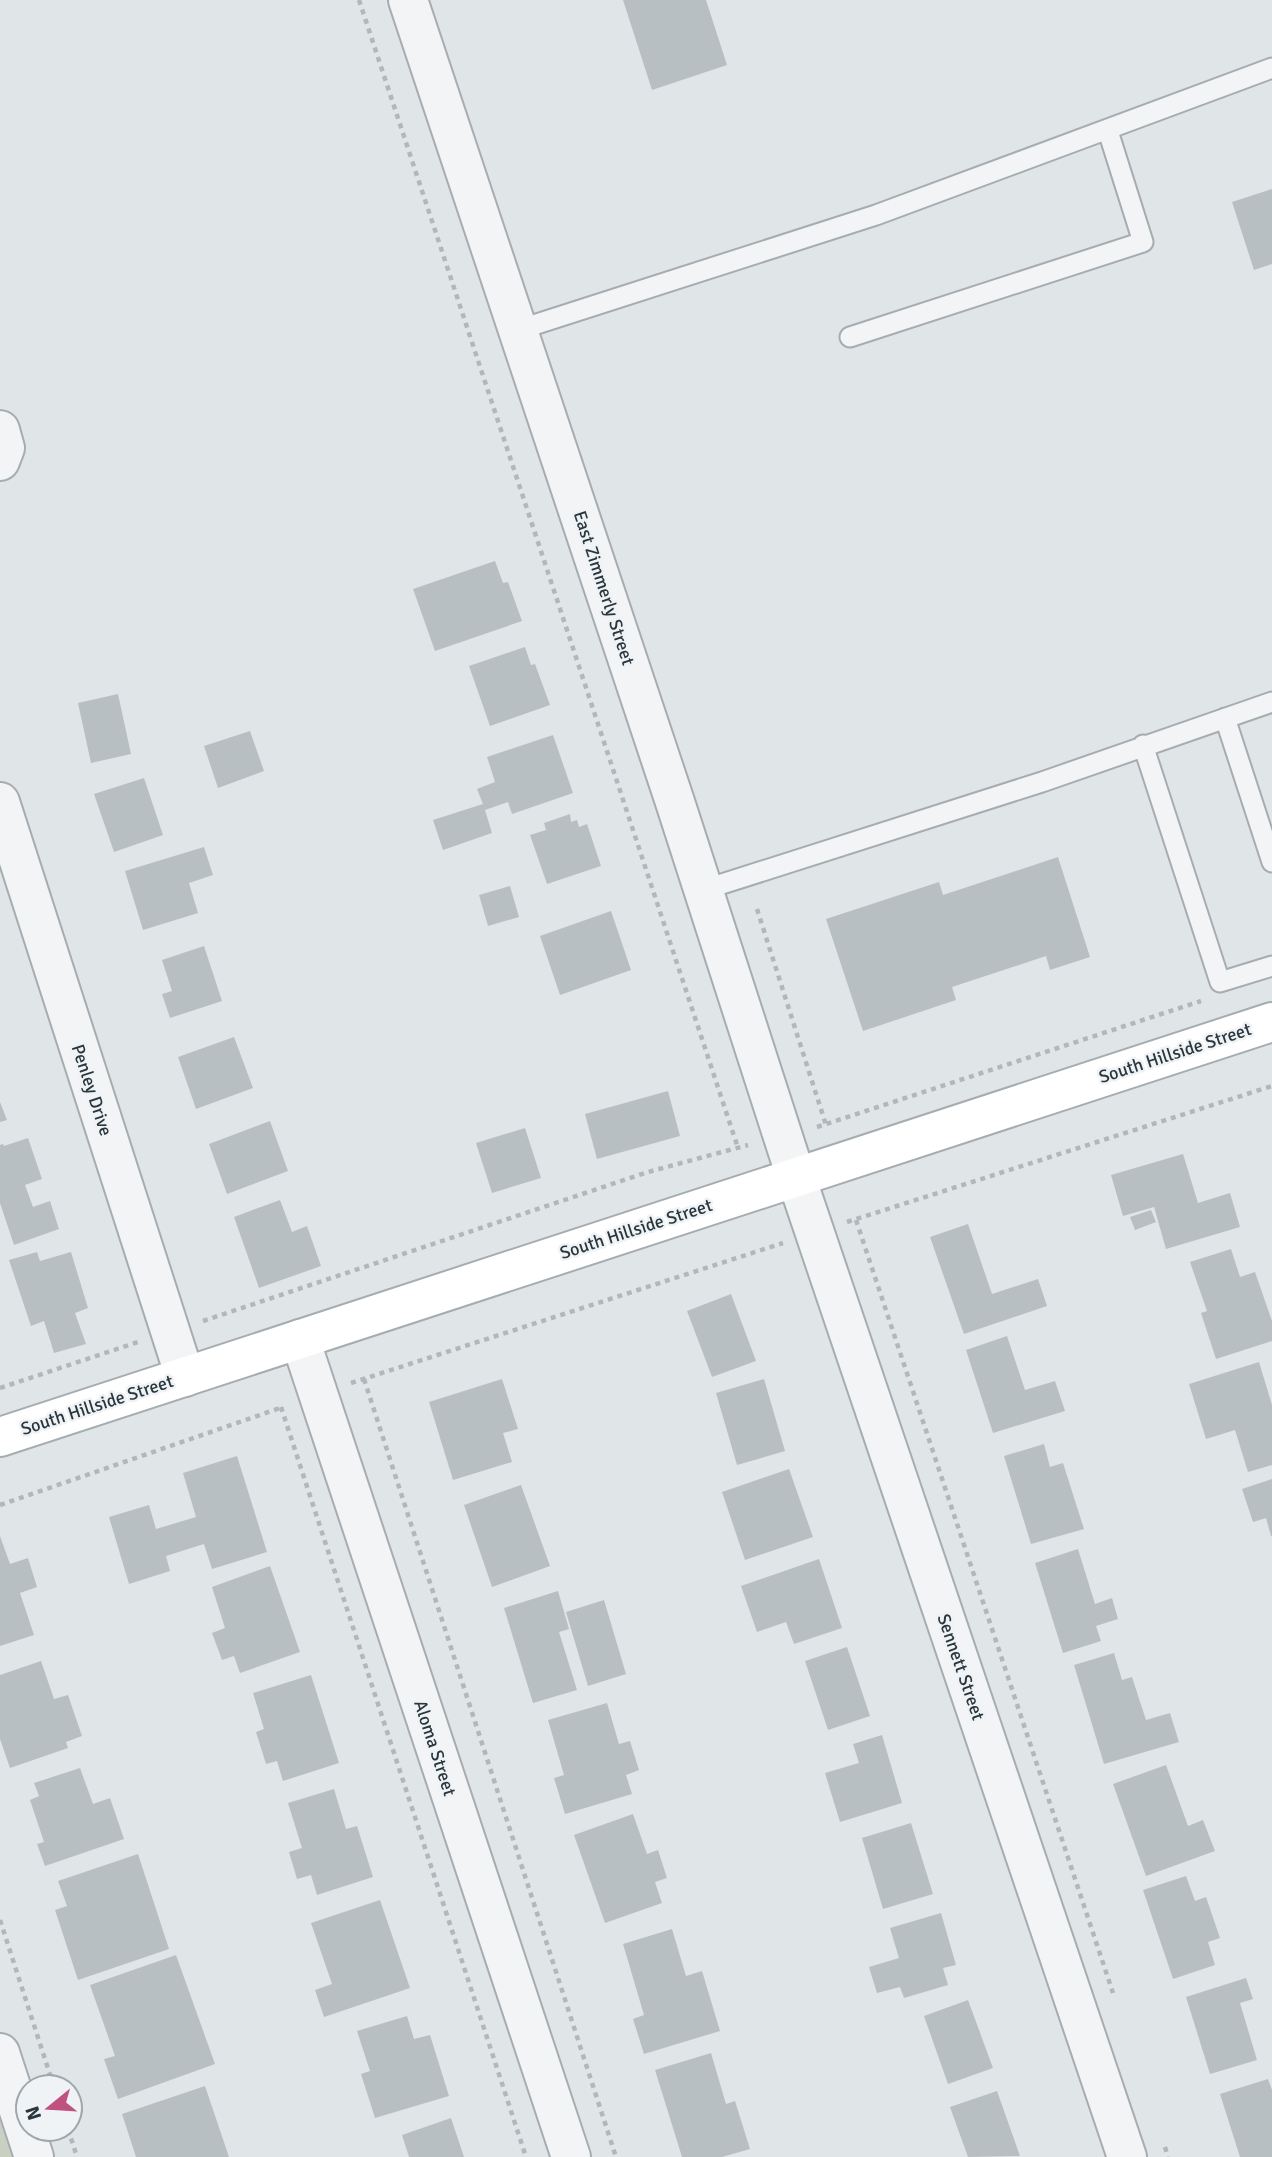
<svg xmlns="http://www.w3.org/2000/svg" width="1272" height="2157" font-family="Signika,sans-serif">
<style>
.green{fill:#c9d0c2}
.building{fill:#b8bfc3}
.lines{fill:none;stroke-linecap:round;stroke-linejoin:round}
.service-casing{stroke:#a6adb1;stroke-width:23}
.minor-casing{stroke:#a6adb1;stroke-width:42}
.secondary-casing{stroke:#a6adb1;stroke-width:42}
.path{stroke:#b2b7bb;stroke-width:4.5;stroke-dasharray:5 5;stroke-linecap:butt}
.service{stroke:#f2f4f6;stroke-width:19}
.minor{stroke:#f2f4f6;stroke-width:38}
.secondary{stroke:#fff;stroke-width:38}
.labels{text-anchor:middle;dominant-baseline:central;stroke-width:5;stroke-linejoin:round;paint-order:stroke}
.street-label{font-size:18px;fill:#2a363d;stroke:#eff3f5}
</style>
<rect width="100%" height="100%" fill="#e0e5e7"/>
<path class="green" d="M0,2102L17,2157H0Z"/>
<path class="building" d="M623,0H706L727,65L652,90Z
M1272,189V264L1254,270L1232,202Z
M495,561L503,583L508,582L522,621L435,651L413,589Z
M525,647L531,665L535,664L550,705L490,726L469,666Z
M118,694L131,754L91,763L78,703Z
M250,731L264,771L218,788L204,746Z
M553,735L573,793L512,814L508,802L485,810L492,833L443,850L433,820L483,804L477,789L495,782L487,757Z
M144,778L163,835L114,852L94,794Z
M570,814L571,822L577,820L579,827L587,824L601,866L547,884L530,835L546,830L544,823Z
M204,847L213,875L189,883L198,913L143,930L125,871Z
M1058,857L1090,957L1050,970L1046,956L952,987L956,1000L863,1031L826,919L939,882L943,895Z
M510,886L519,917L488,926L479,895Z
M611,911L631,970L560,995L540,936Z
M204,946L222,1001L170,1018L162,994L172,991L162,960Z
M234,1037L253,1088L196,1109L178,1057Z
M668,1091L680,1136L597,1159L585,1114Z
M0,1102L7,1120L0,1122Z
M270,1121L288,1171L227,1194L209,1144Z
M525,1128L541,1178L492,1193L476,1143Z
M28,1138L42,1179L25,1185L33,1207L50,1201L59,1229L14,1245L0,1203V1145L3,1144L4,1146Z
M1183,1154L1198,1203L1230,1193L1240,1227L1166,1249L1154,1207L1123,1216L1111,1175Z
M280,1200L292,1232L307,1226L321,1266L259,1288L234,1217Z
M1151,1210L1156,1222L1135,1230L1130,1217Z
M968,1224L992,1294L1038,1279L1047,1306L964,1334L930,1237Z
M1231,1249L1240,1277L1255,1272L1272,1321V1341L1216,1359L1201,1313L1207,1311L1190,1262Z
M37,1252L40,1261L71,1252L88,1308L75,1313L86,1344L54,1353L44,1321L31,1326L9,1260Z
M731,1294L756,1361L712,1377L687,1311Z
M1007,1336L1025,1390L1055,1381L1065,1411L993,1433L966,1350Z
M1259,1362L1272,1405V1465L1248,1472L1235,1430L1206,1439L1189,1384Z
M502,1379L518,1429L503,1433L512,1462L453,1480L429,1402Z
M764,1379L785,1451L737,1465L716,1393Z
M1044,1444L1050,1467L1063,1463L1084,1529L1031,1544L1004,1456Z
M237,1456L267,1552L212,1569L204,1544L166,1556L170,1571L129,1584L109,1517L149,1505L156,1529L196,1517L183,1473Z
M789,1469L813,1537L745,1560L722,1492Z
M1272,1479V1536H1271L1266,1518L1253,1522L1242,1489Z
M521,1485L550,1566L492,1587L464,1505Z
M0,1536L10,1564L28,1558L37,1587L20,1593L34,1635L0,1646Z
M1078,1549L1095,1604L1112,1598L1118,1619L1096,1626L1101,1641L1063,1653L1035,1563Z
M819,1559L842,1628L794,1644L786,1622L757,1632L741,1586Z
M270,1566L300,1652L240,1673L234,1656L222,1660L212,1633L225,1628L212,1587Z
M558,1591L569,1629L559,1632L577,1690L533,1703L504,1608Z
M604,1600L626,1674L588,1686L566,1612Z
M847,1647L870,1716L828,1730L805,1661Z
M1114,1653L1122,1680L1132,1677L1146,1720L1170,1713L1179,1742L1104,1764L1074,1665Z
M41,1661L54,1699L68,1695L82,1736L66,1742L68,1748L10,1768L0,1739V1675Z
M311,1675L339,1763L283,1781L277,1761L266,1764L256,1732L264,1729L253,1693Z
M607,1703L619,1744L630,1741L639,1770L626,1775L632,1794L565,1814L554,1778L564,1775L548,1720Z
M882,1735L902,1803L840,1822L825,1773L859,1763L853,1744Z
M1166,1765L1188,1826L1203,1820L1215,1851L1146,1876L1113,1784Z
M80,1768L93,1804L110,1798L124,1839L45,1866L37,1844L44,1842L30,1800L39,1796L34,1783Z
M334,1789L346,1829L357,1826L373,1877L317,1895L311,1875L297,1879L289,1852L302,1848L288,1803Z
M633,1814L647,1854L658,1850L667,1878L655,1882L662,1903L605,1923L574,1835Z
M911,1823L933,1894L883,1909L862,1838Z
M138,1854L169,1949L78,1980L55,1910L67,1906L58,1881Z
M1186,1876L1195,1901L1206,1897L1220,1938L1208,1942L1215,1965L1173,1979L1143,1890Z
M380,1900L410,1988L324,2017L315,1990L332,1984L311,1923Z
M941,1913L956,1965L943,1968L948,1985L904,1998L900,1987L877,1993L869,1967L899,1958L890,1928Z
M672,1929L686,1976L702,1971L720,2031L644,2054L633,2019L644,2015L623,1944Z
M176,1955L215,2064L118,2099L104,2059L115,2056L90,1985Z
M1246,1978L1253,1999L1240,2003L1257,2060L1210,2074L1186,1997Z
M968,2000L993,2068L948,2084L924,2016Z
M407,2016L414,2039L430,2035L449,2096L375,2118L361,2074L370,2071L357,2031Z
M711,2053L726,2104L735,2101L750,2149L722,2157H682L655,2070Z
M1268,2079L1272,2090V2157H1240L1220,2094Z
M205,2086L229,2157H136L122,2114Z
M997,2091L1020,2156L968,2157L950,2107Z
M451,2118L464,2157H409L402,2135Z"/>
<g class="lines">
<defs>
<path id="service" d="M518,330L876,215L1272,68
M850,337L1143,242L1108,131
M1225,718L1272,862
M1143,745L1220,982L1272,966
M703,890L1042,782L1272,702"/>
<path id="minor" d="M408,0L675,802L796,1177L1127,2157
M0,430L5,448L0,461
M0,802L185,1377
M300,1339L571,2157
M0,2053L34,2157"/>
<path id="secondary" d="M0,1437L1272,1022"/>
</defs>
<use href="#service" class="service-casing"/>
<use href="#minor" class="minor-casing"/>
<use href="#secondary" class="secondary-casing"/>
<path class="path" d="M359,0L738,1148
M757,909L826,1125
M817,1127L1201,1001
M856,1220L1113,1993
M847,1222L1272,1086
M203,1321L648,1172L748,1145
M364,1379L616,2157
M351,1383L783,1243
M0,1388L138,1342
M281,1407L526,2157
M0,1505L283,1407
M0,1920L54,2087
M68,2129L77,2157
M1165,2147L1168,2157"/>
<use href="#service" class="service"/>
<use href="#minor" class="minor"/>
<use href="#secondary" class="secondary"/>
</g>
<g class="labels">
<g class="street-label">
<text transform="translate(604 588) rotate(72)">East Zimmerly Street</text>
<text transform="translate(1175 1053) rotate(-18)">South Hillside Street</text>
<text transform="translate(92 1090) rotate(72)">Penley Drive</text>
<text transform="translate(636 1229) rotate(-18)">South Hillside Street</text>
<text transform="translate(97 1405) rotate(-18)">South Hillside Street</text>
<text transform="translate(961 1667) rotate(71)">Sennett Street</text>
<text transform="translate(435 1748) rotate(72)">Aloma Street</text>
</g>
</g>
<g transform="translate(49 2108) rotate(252)"><circle r="33" fill="#eff3f5" stroke="#a0a7ab" stroke-width="2"/>
<path d="M0-5L12 26L0 18L-12 26Z" fill="#bf527f"/>
<text y="-10" font-size="19" font-weight="bold" text-anchor="middle" fill="#2a363d">N</text>
</g>
</svg>
